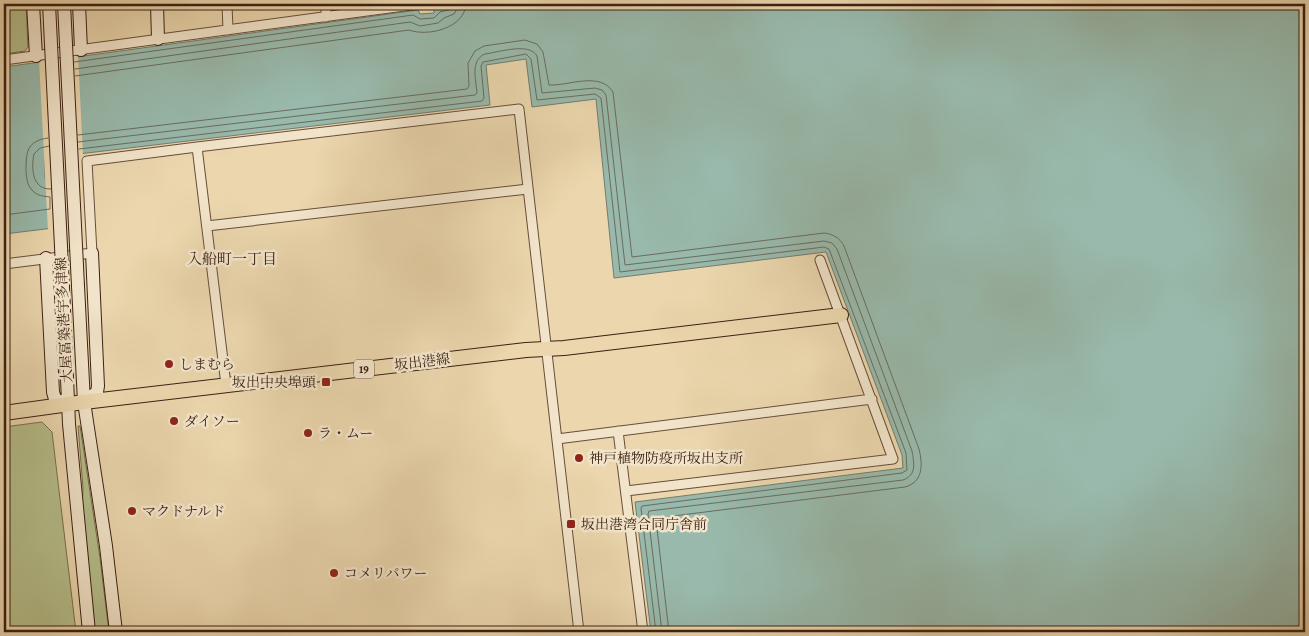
<svg xmlns="http://www.w3.org/2000/svg" width="1309" height="636" font-family="Alegreya,'Noto Serif JP',serif">
<style>
.green{fill:#b5be8b;stroke:#786f4f}
.water{fill:#98b9ab;stroke:#737c6e}
.pier{fill:#ebd6ad}
.lines{fill:none;stroke-linecap:round;stroke-linejoin:round}
.shore{stroke:#6a6c5f;stroke-width:1}
.street-casing{stroke:#674e3a;stroke-width:11}
.secondary-casing{stroke:#3b2013;stroke-width:14}
.primary-casing{stroke:#3b2013;stroke-width:16}
.street{stroke:#f2e4ca;stroke-width:9}
.secondary{stroke:#f2e4ca;stroke-width:12}
.primary{stroke:#ebd6ad;stroke-width:14}
.secondary-bridge-casing{stroke:#3b2013;stroke-width:14;stroke-linecap:butt}
.secondary-bridge{stroke:#f2e4ca;stroke-width:12}
.poi-dot{fill:#8f2418;stroke:#f2e4ca;stroke-width:2}
.labels{text-anchor:middle;dominant-baseline:central;stroke-width:5;stroke-linejoin:round;paint-order:stroke}
.shield{fill:#f2e4ca;stroke:#725b4a;stroke-width:1}
.shield-label{font-size:12px;font-weight:bold;fill:#3b2013}
.street-label{font-size:14px;fill:#3b2013;stroke:#f2e4ca}
.poi-label{font-size:14px;fill:#3b2013;stroke:#f2e4ca;text-anchor:start}
.neighbourhood-label{font-size:15px;fill:#3b2013;stroke:#f2e4ca}
</style>
<rect width="100%" height="100%" fill="#ebd6ad"/>
<filter id="stains"><feTurbulence type="fractalNoise" baseFrequency=".004" numOctaves="4"/><feColorMatrix values="0 0 0 0 .2 0 0 0 0 .09 0 0 0 0 .02 0 0 0 .5 -.17"/></filter>
<radialGradient id="worn" r=".72"><stop offset=".6" stop-color="#630" stop-opacity="0"/><stop offset="1" stop-color="#630" stop-opacity=".3"/></radialGradient>
<path class="green" d="M4,4H26L28,47L25,51L4,54Z
M42,422L52,432L76,632H4V625H7L4,598V427Z
M78,426H80L100,558L109,632H94L82,515L83,488Z"/>
<path class="water" d="M473,4H1305V632H651L635,502L903,468L902,455L826,252L614,278L596,99L532,107L526,59L486,65L490,105L45,158V178L70,226L4,234V67L418,10L420,14L434,13V8Z"/>
<path class="pier" d="M78,54L83,156L47,160L48,175L68,173L71,229L48,231L39,60Z"/>
<g class="lines">
<path class="shore" d="M74,62L413,15L420,19L434,18L440,12L449,10L452,4
M75,69L410,22L420,26L438,23L444,18L454,14L457,9L458,4
M75,76L409,30C428,37 465,28 466,4
M78,135L467,89L469,86L468,63L475,51L484,46L525,40L537,44L543,52L549,85C569,86 600,71 613,92L632,257L824,233C833,234 840,238 844,246L919,449C923,465 923,482 905,487L657,518L656,520L669,632
M78,142L475,95L477,93C476,80 470,60 485,54C500,52 529,42 537,56L542,93L595,88L602,90L606,95L625,265L824,241L832,243L837,249L912,451C914,463 917,475 903,480L649,511L648,514L662,632
M49,146L40,148L34,154C31,168 32,190 51,189
M79,149L482,101L484,98L481,66L483,62L526,54L531,59L537,100L595,94L601,98L620,272L824,247L829,249L906,453L907,470L902,473L642,506L641,508L656,632
M4,215L50,209V197C43,196 37,196 32,190C27,185 27,179 26,172C26,153 26,141 48,138"/>
<defs>
<path id="street" d="M227,4L228,30
M326,4V17
M4,60L419,4
M197,147L226,385
M207,226L528,189
M4,264L92,253L87,161L197,147L519,109L579,632
M618,431L643,632
M557,439L872,399
M626,491L893,459L820,260"/>
<path id="secondary" d="M33,4L36,56
M79,4L81,50
M157,4L158,39
M46,258L53,392L55,399L68,404
M78,286L84,402L106,546L116,632
M63,287L69,424L89,632
M84,402L97,392L98,386L92,253"/>
<path id="primary" d="M4,413L84,402L526,350L564,348L841,315"/>
</defs>
<use href="#street" class="street-casing"/>
<use href="#secondary" class="secondary-casing"/>
<use href="#primary" class="primary-casing"/>
<use href="#street" class="street"/>
<use href="#secondary" class="secondary"/>
<use href="#primary" class="primary"/>
<defs>
<path id="secondary-bridge" d="M49,4L63,287
M64,4L78,286"/>
</defs>
<use href="#secondary-bridge" class="secondary-bridge-casing"/>
<use href="#secondary-bridge" class="secondary-bridge"/>
</g>
<g class="poi-dot">
<circle cx="169" cy="364" r="5"/>
<rect x="321" y="377" width="10" height="10" rx="2.5"/>
<circle cx="174" cy="421" r="5"/>
<circle cx="308" cy="433" r="5"/>
<circle cx="579" cy="458" r="5"/>
<circle cx="132" cy="511" r="5"/>
<rect x="566" y="519" width="10" height="10" rx="2.5"/>
<circle cx="334" cy="573" r="5"/>
</g>
<g class="labels">
<rect class="shield" x="354" y="359.5" width="20" height="19" rx="4"/>
<g class="shield-label">
<text x="364" y="369">19</text>
</g>
<g class="street-label">
<text transform="translate(64 320) rotate(-93)">大屋冨築港宇多津線</text>
<text transform="translate(422 362) rotate(-7)">坂出港線</text>
</g>
<g class="poi-label">
<text x="179" y="364">しまむら</text>
<text x="316" y="382" text-anchor="end">坂出中央埠頭</text>
<text x="184" y="421">ダイソー</text>
<text x="318" y="433">ラ・ムー</text>
<text x="589" y="458">神戸植物防疫所坂出支所</text>
<text x="142" y="511">マクドナルド</text>
<text x="581" y="524">坂出港湾合同庁舎前</text>
<text x="344" y="573">コメリパワー</text>
</g>
<g class="neighbourhood-label">
<text x="232" y="259">入船町一丁目</text>
</g>
</g>
<rect width="1309" height="636" fill="none" stroke="#ebd6ad" stroke-width="20"/>
<rect x="5" y="5" width="1299" height="626" fill="none" stroke="#3b2013" stroke-width="2.5"/>
<rect x="10" y="10" width="1289" height="616" fill="none" stroke="#3b2013"/>
<rect width="100%" height="100%" filter="url(#stains)"/>
<rect width="100%" height="100%" fill="url(#worn)"/>
</svg>
